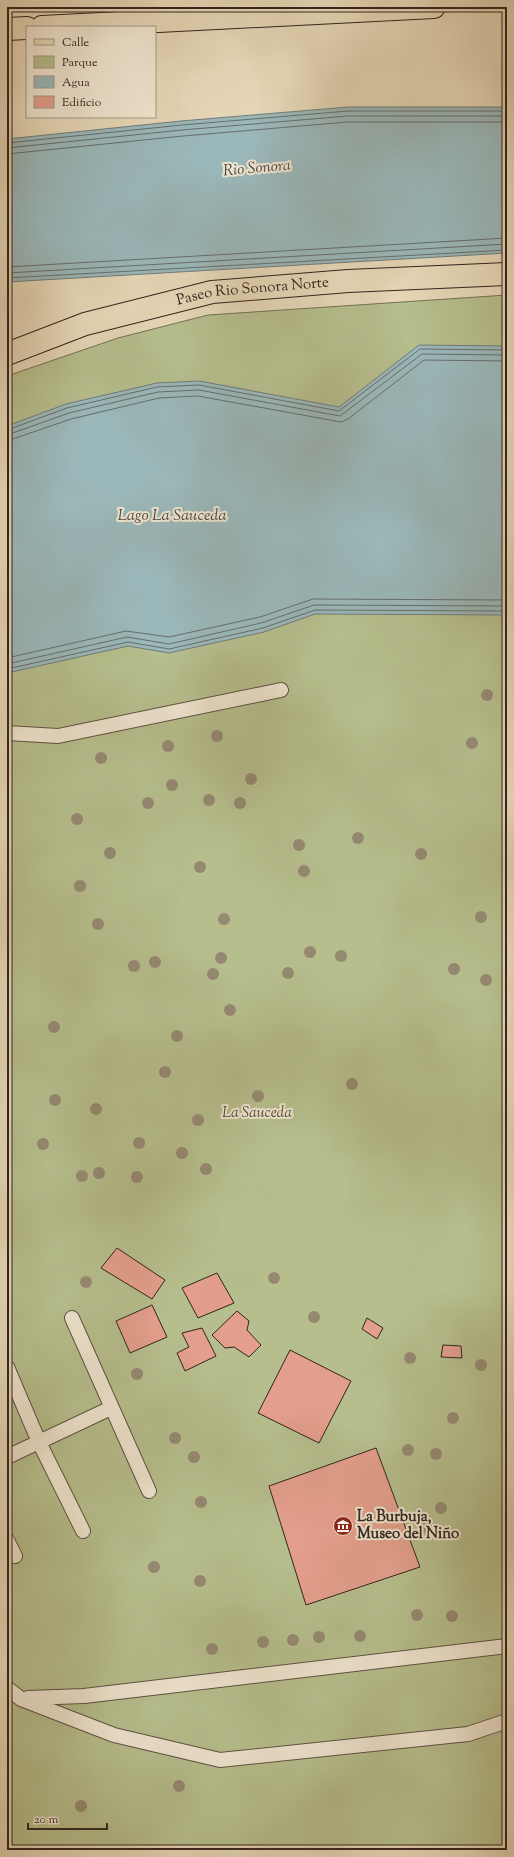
<svg xmlns="http://www.w3.org/2000/svg" width="514" height="1857" font-family="'Sorts Mill Goudy',serif">
<style>
.green{fill:#b6be8d;stroke:#747156}
.water{fill:#9ab7b9;stroke:#707c7b}
.lines{fill:none;stroke-linecap:round;stroke-linejoin:round}
.shore{stroke:#666e6c;stroke-width:1}
.building{fill:#e39f8c;stroke:#32241e}
.service-casing{stroke:#5f5144;stroke-width:16}
.primary-casing{stroke:#32241e;stroke-width:24}
.service{stroke:#efe5d0;stroke-width:14}
.primary{stroke:#e6d7b7;stroke-width:22}
.tree{fill:#958972}
.labels{text-anchor:middle;dominant-baseline:central;stroke-width:4;stroke-linejoin:round;paint-order:stroke}
.street-label{font-size:15px;fill:#32241e;stroke:#efe5d0}
.park-label{font-size:15px;font-style:italic;fill:#534a3a;stroke:#efe5d0}
.poi-label{font-size:15px;font-weight:bold;fill:#32241e;stroke:#efe5d0;text-anchor:start}
.water-label{font-size:16px;font-style:italic;fill:#4c4945;stroke:#efe5d0}
</style>
<rect width="100%" height="100%" fill="#e6d7b7"/>
<filter id="stains"><feTurbulence type="fractalNoise" baseFrequency=".005" numOctaves="4"/><feColorMatrix values="0 0 0 0 .2 0 0 0 0 .09 0 0 0 0 .02 0 0 0 .5 -.17"/></filter>
<radialGradient id="worn" r=".72"><stop offset=".6" stop-color="#630" stop-opacity="0"/><stop offset="1" stop-color="#630" stop-opacity=".3"/></radialGradient>
<path class="green" d="M507,295V1850H7V376L118,338L208,315Z"/>
<path class="water" d="M348,107H507V253L7,282V139L181,121Z
M419,345L507,346V615L315,614L264,632L169,653L128,646L7,673V426L66,404L157,383L199,381L339,407Z"/>
<g class="lines">
<path class="shore" d="M7,143L182,125L348,111H507
M7,148L182,130L348,116H507
M7,154L183,136L348,122H507
M7,267L507,238
M7,273L507,244
M7,278L507,250
M7,430L67,408L157,387L199,385L339,411L420,349L507,350
M7,435L69,413L158,392L199,390L340,416L422,354L507,355
M7,441L71,419L159,398L198,396L341,422L348,419L424,360L507,361
M7,658L126,631L169,637L260,617L313,599L507,600
M7,664L127,637L169,644L261,623L314,605L507,606
M7,669L128,642L169,649L263,628L315,610L507,611"/>
</g>
<path class="building" d="M117,1248L165,1280L152,1299L101,1268Z
M217,1273L234,1303L198,1318L182,1288Z
M152,1305L167,1337L130,1353L116,1321Z
M237,1311L249,1321L247,1330L261,1345L249,1357L234,1347L225,1348L212,1335Z
M367,1318L383,1328L377,1339L362,1329Z
M202,1328L216,1356L185,1371L177,1353L189,1347L182,1333Z
M443,1345L461,1346L462,1358L441,1357Z
M290,1350L351,1381L319,1443L258,1413Z
M376,1448L420,1567L306,1605L269,1486Z"/>
<g class="lines">
<defs>
<path id="service" d="M7,733L58,736L281,690
M72,1318L149,1491
M7,1367L39,1442L83,1531
M7,1457L111,1408
M7,1540L15,1556
M7,1688L21,1699L114,1735L220,1760L468,1734L507,1721
M28,1698L84,1696L507,1646"/>
<g id="primary">
<path d="M42,27L434,7"/>
<path d="M7,29L27,28"/>
<path id="s1" d="M7,354L85,324L212,292L348,281L507,274"/>
</g>
</defs>
<use href="#service" class="service-casing"/>
<use href="#primary" class="primary-casing"/>
<use href="#service" class="service"/>
<use href="#primary" class="primary"/>
</g>
<g class="tree">
<circle cx="487" cy="695" r="6"/>
<circle cx="217" cy="736" r="6"/>
<circle cx="472" cy="743" r="6"/>
<circle cx="168" cy="746" r="6"/>
<circle cx="101" cy="758" r="6"/>
<circle cx="251" cy="779" r="6"/>
<circle cx="172" cy="785" r="6"/>
<circle cx="209" cy="800" r="6"/>
<circle cx="148" cy="803" r="6"/>
<circle cx="240" cy="803" r="6"/>
<circle cx="77" cy="819" r="6"/>
<circle cx="358" cy="838" r="6"/>
<circle cx="299" cy="845" r="6"/>
<circle cx="110" cy="853" r="6"/>
<circle cx="421" cy="854" r="6"/>
<circle cx="200" cy="867" r="6"/>
<circle cx="304" cy="871" r="6"/>
<circle cx="80" cy="886" r="6"/>
<circle cx="481" cy="917" r="6"/>
<circle cx="224" cy="919" r="6"/>
<circle cx="98" cy="924" r="6"/>
<circle cx="310" cy="952" r="6"/>
<circle cx="341" cy="956" r="6"/>
<circle cx="221" cy="958" r="6"/>
<circle cx="155" cy="962" r="6"/>
<circle cx="134" cy="966" r="6"/>
<circle cx="454" cy="969" r="6"/>
<circle cx="288" cy="973" r="6"/>
<circle cx="213" cy="974" r="6"/>
<circle cx="486" cy="980" r="6"/>
<circle cx="230" cy="1010" r="6"/>
<circle cx="54" cy="1027" r="6"/>
<circle cx="177" cy="1036" r="6"/>
<circle cx="165" cy="1072" r="6"/>
<circle cx="352" cy="1084" r="6"/>
<circle cx="258" cy="1096" r="6"/>
<circle cx="55" cy="1100" r="6"/>
<circle cx="96" cy="1109" r="6"/>
<circle cx="198" cy="1120" r="6"/>
<circle cx="139" cy="1143" r="6"/>
<circle cx="43" cy="1144" r="6"/>
<circle cx="182" cy="1153" r="6"/>
<circle cx="206" cy="1169" r="6"/>
<circle cx="99" cy="1173" r="6"/>
<circle cx="82" cy="1176" r="6"/>
<circle cx="137" cy="1177" r="6"/>
<circle cx="274" cy="1278" r="6"/>
<circle cx="86" cy="1282" r="6"/>
<circle cx="314" cy="1317" r="6"/>
<circle cx="410" cy="1358" r="6"/>
<circle cx="481" cy="1365" r="6"/>
<circle cx="137" cy="1374" r="6"/>
<circle cx="453" cy="1418" r="6"/>
<circle cx="175" cy="1438" r="6"/>
<circle cx="408" cy="1450" r="6"/>
<circle cx="436" cy="1454" r="6"/>
<circle cx="194" cy="1457" r="6"/>
<circle cx="201" cy="1502" r="6"/>
<circle cx="441" cy="1508" r="6"/>
<circle cx="426" cy="1527" r="6"/>
<circle cx="154" cy="1567" r="6"/>
<circle cx="200" cy="1581" r="6"/>
<circle cx="417" cy="1615" r="6"/>
<circle cx="452" cy="1616" r="6"/>
<circle cx="360" cy="1636" r="6"/>
<circle cx="319" cy="1637" r="6"/>
<circle cx="293" cy="1640" r="6"/>
<circle cx="263" cy="1642" r="6"/>
<circle cx="212" cy="1649" r="6"/>
<circle cx="179" cy="1786" r="6"/>
<circle cx="81" cy="1806" r="6"/>
</g>
<defs>
<symbol id="museum-disc" viewBox="-11 -11 22 22"><circle r="9.5" fill="#8f2418" stroke="#efe5d0"/><path d="M0-6L6-3V-2H-6V-3ZM-5-1h2V3h-2ZM-1-1h2V3h-2ZM3-1h2V3H3ZM-6 4H6V6H-6Z" fill="#fff"/></symbol>
</defs>
<g fill-rule="evenodd">
<use href="#museum-disc" x="332" y="1515" width="22" height="22"/>
</g>
<g class="labels">
<g class="street-label">
<text stroke="none"><textPath href="#s1" startOffset="255">Paseo Rio Sonora Norte</textPath></text>
</g>
<g class="park-label">
<text x="257" y="1113">La Sauceda</text>
</g>
<g class="poi-label">
<text x="357" y="1517">La Burbuja,<tspan x="357" dy="17">Museo del Niño</tspan></text>
</g>
<g class="water-label">
<text transform="translate(257 169) rotate(-5)">Rio Sonora</text>
<text x="172" y="516">Lago La Sauceda</text>
</g>
</g>
<rect width="514" height="1857" fill="none" stroke="#e6d7b7" stroke-width="24"/>
<rect x="8" y="8" width="498" height="1841" fill="none" stroke="#32241e" stroke-width="2"/>
<rect x="12" y="12" width="490" height="1833" fill="none" stroke="#32241e"/>
<rect x="26" y="26" width="130" height="92" fill="#efe5d0" stroke="#a39889"/>
<rect x="34" y="39" width="20" height="6" fill="#e6d7b7" stroke="#a39889"/>
<text x="62" y="46" font-size="12" fill="#32241e">Calle</text>
<rect x="34" y="56" width="20" height="12" fill="#b6be8d" stroke="#a39889"/>
<text x="62" y="66" font-size="12" fill="#32241e">Parque</text>
<rect x="34" y="76" width="20" height="12" fill="#9ab7b9" stroke="#a39889"/>
<text x="62" y="86" font-size="12" fill="#32241e">Agua</text>
<rect x="34" y="96" width="20" height="12" fill="#e39f8c" stroke="#a39889"/>
<text x="62" y="106" font-size="12" fill="#32241e">Edificio</text>
<path d="M28 1823v6h79v-6" fill="none" stroke="#32241e" stroke-width="2"/>
<text x="34" y="1823" font-size="12" fill="#32241e" stroke="#efe5d0" stroke-width="3" paint-order="stroke">20 m</text>
<rect width="100%" height="100%" filter="url(#stains)"/>
<rect width="100%" height="100%" fill="url(#worn)"/>
</svg>
